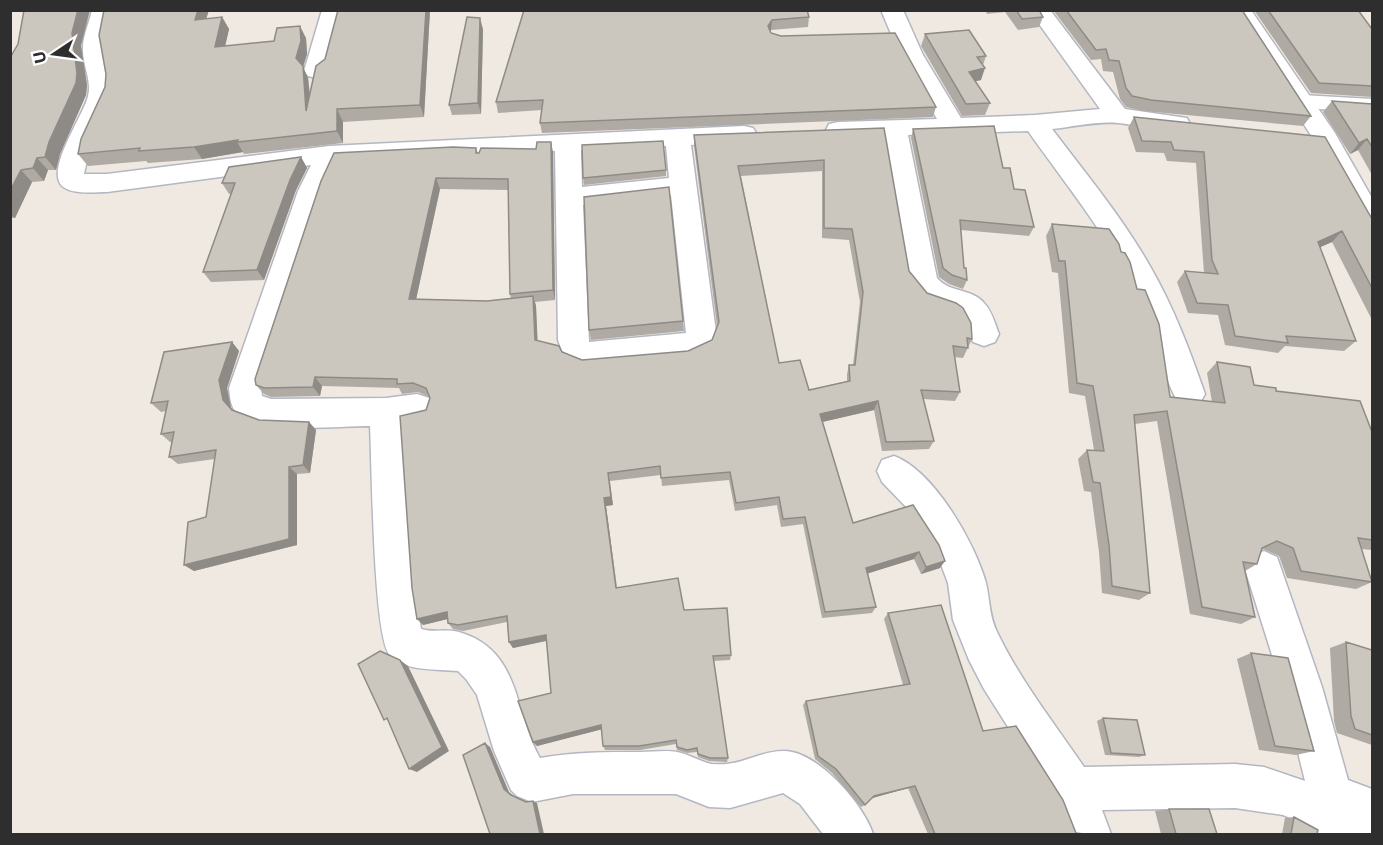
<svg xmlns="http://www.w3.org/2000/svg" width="1383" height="845" font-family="Commissioner,sans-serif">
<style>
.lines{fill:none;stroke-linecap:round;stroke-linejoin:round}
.street-casing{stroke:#b4b7c1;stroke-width:3}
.secondary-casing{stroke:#b4b7c1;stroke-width:3}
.street{fill:#fff;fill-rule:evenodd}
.secondary{fill:#fff;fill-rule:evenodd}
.wall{fill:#afaba4;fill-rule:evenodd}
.shaded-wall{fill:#8e8b86}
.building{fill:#cbc7bf;stroke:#8e8b86;stroke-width:1.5;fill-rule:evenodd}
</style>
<rect width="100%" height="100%" fill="#efe9e1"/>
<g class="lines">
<defs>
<path id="street" d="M92,10H114L105,47L113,86L112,98L89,151L84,174H107L329,146L744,126L753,128L757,134L753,140L691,145L716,332C712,349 704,353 688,358L584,367L565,359L558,340L555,151L338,162L324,191L261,388L262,396L271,399L386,398L417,394L429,398L433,408L429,418L403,423L416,595L421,629C434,633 449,628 462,633C521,652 514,713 540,758C574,752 606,752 640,752C652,752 666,750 677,752C689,754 700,762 712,764C740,767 759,751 783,751C817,750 864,805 873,834H823L800,804L783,793L730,808L709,807L676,794H573L532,802L517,796L511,790L494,751L477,695L466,679L458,671C438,669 402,672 389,654C373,631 372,463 370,426C340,426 265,434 241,417C231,410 230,399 229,388L298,191L311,165L107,192C94,192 72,195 62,186C45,169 84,115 88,96C92,81 83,66 83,51C82,37 89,24 92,10ZM666,146L669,178L582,187L581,150ZM671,195L686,333L589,342L583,205Z
M322,10H344L328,71L324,76L316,78L308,76L304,71Z
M881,10H903L923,55L961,118L1035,115L1100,109L1029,10H1050L1125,109L1187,118L1190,124L1187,130C1163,136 1141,125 1118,123C1097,121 1073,127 1052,129C1086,174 1123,218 1151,268C1174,308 1190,351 1205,394L1200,403L1189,407L1178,403C1159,367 1151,325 1133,288C1105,232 1064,182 1028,131L908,135L937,278C949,293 972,288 984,303C992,311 995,324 999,334L995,342L984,346L973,342C969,335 967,323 961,317C945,299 927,315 908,281L883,136L838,138L829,136L826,130L829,124L838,122L937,119L900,55Z
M1302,95L1372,99V113L1293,107L1290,102L1293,97Z
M894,456C934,471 975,543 986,583C990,600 989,616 997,632C1020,680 1054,723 1084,767L1235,764L1264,767L1305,781L1282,687L1245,569L1251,557L1264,551L1277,557L1322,687L1348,780L1372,789V834H1316L1298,821L1283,815L1235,808L1102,810L1111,834H1067L1055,801L984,689L969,660L953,620L948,583L936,551L909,510L882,482L877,471L882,460Z"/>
<path id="secondary" d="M1230,10H1251L1335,133L1372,198V231L1362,228L1314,140Z"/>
</defs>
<use href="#street" class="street-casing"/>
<use href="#secondary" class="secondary-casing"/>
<use href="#street" class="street"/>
<use href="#secondary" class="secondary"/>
</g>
<path class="wall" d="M104,10H209L206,19L222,17L229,29L225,46L306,38L307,54L303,67L308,78L310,94L325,59L338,10H430L424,117L343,122V143L244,154L243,152L202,159L148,163L146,161L88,166L78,154L105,87L106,74Z
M524,10L809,17L808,27L771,30L770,31L771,33L936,107L933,117L542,133L540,123L542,110L498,113L496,102Z
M985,10H1039L1043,17L1039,27L1018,30L1005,12L987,14Z
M1053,10H1242L1311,116L1303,126L1144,111L1126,107L1120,99L1113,72L1103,71L1101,59L1091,60Z
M1254,10H1358L1372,29V97L1311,93Z
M483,29L481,114L452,115L449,105Z
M925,34L986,56L983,65L981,80L975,81L990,103L985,115L962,116L921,46Z
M81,46L87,85L86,95L60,154L56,170H48L44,181L32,182L15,218H10V58Z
M1332,101L1372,104V175L1358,150L1350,154L1323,112Z
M1134,117L1372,219V320L1332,242L1320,247L1356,341L1344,351L1285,346L1278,353L1225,345L1218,315L1188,313L1177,282L1185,271L1204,273L1196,163L1167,161L1164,153L1136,152L1128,128Z
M884,128L909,271L927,293L972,339L963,358L954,357L960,392L955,401L923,399L934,441L929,449L882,451L874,410L822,422L853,523L913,505L940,568L921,574L914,559L868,573L876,607L872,613L822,618L803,524L781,527L777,505L735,511L729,480L662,486L661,475L610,481L613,505L606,506L617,588L684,610L731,655L730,660L714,661L728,758L727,762L709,761L698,757L697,752L687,753L677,750L676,744L640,750H605L603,746L602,729L537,746L533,742L551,693L547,641L513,648L509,642L507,622L463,631L453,629L448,623L447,619L423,625L426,410L430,398V397L418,392L402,394L399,388L322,386L320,396L271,397L264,394L256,385L321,181L476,148L478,153L553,152L555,300L535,302L536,306L537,340L582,360L688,351L712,340L717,326L694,146V135ZM822,171V238L849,240L860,302L853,365H849L847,374V381L809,390L779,363L741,176ZM440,189L508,190L510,294L511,298L487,301L416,299Z
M913,129L1003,168L1034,227L1029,236L961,230L964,268L967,280L963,289L949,284L939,277L911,138Z
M301,157L307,168L296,190L264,280L211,282L203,272L231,194H229L222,183Z
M666,170V176L584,185L583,178Z
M1052,224L1121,252L1137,289L1170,397L1212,402L1207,373L1217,362L1254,385L1276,391L1372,432V550L1361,549L1372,582L1356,589L1287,578L1279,556L1263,549L1262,550L1257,564L1245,571L1255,617L1241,624L1190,614L1157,421L1135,424L1150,593L1139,600L1102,593L1099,552L1091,492L1084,491L1078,459L1087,450H1094L1085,396L1069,393L1058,273L1052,272L1046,236Z
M683,321L684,331L591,340L589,330Z
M232,342L239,351L227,388L231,408L233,411L259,420L309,422L316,430L310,473L297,474V545L194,571L184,565L206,517L215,459L178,464L169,457L172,442H170L161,434L166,411L161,412L151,403Z
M888,613L983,731L1076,833L1084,834H928L908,788L872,798L865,805L861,807L832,773L815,759L803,705L806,701L903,685L884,619Z
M1346,642L1372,650V745L1337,733L1334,721L1330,648Z
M1251,653L1314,751L1296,755L1259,750L1237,659Z
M1103,718L1145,755L1139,757L1105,755L1097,721Z
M1169,809L1217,834H1161L1155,811Z
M1294,817L1317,834H1282L1285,818Z"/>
<path class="shaded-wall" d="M78,10H90L81,46L87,85L86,95L60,154L56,170L45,157L72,33Z
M198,10H209L202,32L195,20Z
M426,10H430L424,117L420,105Z
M222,17L229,29L222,60L215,47Z
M480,18L483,29L481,114L478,103Z
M772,20L771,30L767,36L768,26Z
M300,26L306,38L307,54L303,67L308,78L312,123L306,111L296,58Z
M985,68L981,80L965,84L969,72Z
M337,109L343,122V143L337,131Z
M1367,139L1358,150L1350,154L1359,143Z
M238,140L237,142L243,152L202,159L194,147Z
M551,142L553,152L555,300L553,290Z
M301,157L307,168L296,190L264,280L257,270L290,180Z
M37,158L48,170L44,181L33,168Z
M21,170L32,182L15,218L10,214V191Z
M436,178L440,189L414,309L409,299Z
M1342,231L1332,242L1307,253L1318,242Z
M533,296L536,306L538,349L535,340Z
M232,342L239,351L227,388L231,408L240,419L223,400L219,380Z
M315,377L322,386L320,396L313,387Z
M878,401L874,410L818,423L820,414Z
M309,422L316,430L310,473L303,465Z
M289,467L297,474V545L194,571L184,565Z
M608,473L613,505L606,506L618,595L604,498Z
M919,552L914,559L863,575L866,568Z
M945,561L940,568L921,574L926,567Z
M447,612L452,618L423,625L417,619Z
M546,635L549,640L513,648L509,642Z
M400,660L408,666L449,751L417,772L409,769Z
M601,725L603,729L537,746L533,742Z
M485,743L490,747L509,792L516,798L511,795L504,789Z
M915,786L908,788L869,799L874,796Z
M533,801L537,803L544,834H540Z"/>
<path class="building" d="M24,10H78L72,33L77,73L76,83L49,142L45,157L37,158L33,168L21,170L10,191V58L18,44Z
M104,10H198L195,20L222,17L215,47L274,41L277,28L300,26L301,41L296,58L303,66L306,111L316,66L325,59L338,10H426L420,105L337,109V131L237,142L238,140L194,147L139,151L140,148L78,154L81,139L105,87L106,74L99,35Z
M524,10H807L809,17L772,20L768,26L771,33L781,36L895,33L936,107L540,123L543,100L496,102Z
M1016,10H1039L1043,17L1022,19Z
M1066,10H1242L1311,116L1151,100L1132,96L1126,88L1119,61L1109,60L1106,49L1096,50Z
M1268,10H1358L1372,29V86L1319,83Z
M467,17L480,18L478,103L449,105Z
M969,30L986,56L977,57L985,68L969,72L990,103L966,104L925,34Z
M1332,101L1372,104V147L1367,139L1359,143Z
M1134,117L1325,137L1372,219V288L1342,231L1318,242L1356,341L1286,336L1288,343L1235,336L1228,305L1197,303L1185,271L1218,274L1212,260L1204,152L1174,150L1171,142L1142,141Z
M994,126L1003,168H1010L1014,189L1025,190L1034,227L960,220L964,268H966L967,280L952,275L943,268L913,129Z
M884,128L909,271L927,293L956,303L963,308L971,323L972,339L967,338L968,348L953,346L960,392L921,390L934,441L886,442L878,401L820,414L853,523L913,505L939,545L945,561L926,567L919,552L866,568L876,607L825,612L805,517L783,519L779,497L736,503L730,472L661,478L660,466L608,473L611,497L604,498L616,588L678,578L684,610L727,608L731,655L713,656L728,758H710L698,754L697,748L687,750L677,747L676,740L639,746H603L601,725L533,742L518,701L551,693L546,635L509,642L507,616L458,625L448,623L447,612L417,619L412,588L400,416L426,410L430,398L426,388L413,383L397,384V379L315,377L313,387L264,388L256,385L255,379L321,181L334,153L453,147L476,148V153H479L481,148L536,149L537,142H551L553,290L510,294L508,179L436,178L409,299L487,301L533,296L535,340L559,346L562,352L582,360L688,351L712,340L719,322L694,135ZM824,160V228L852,229L863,292L855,365H849L850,381L809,390L800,360L779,363L738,166Z
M663,141L666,170L583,178L582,145Z
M301,157L290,180L257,270L203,272L235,183H222L229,167Z
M669,187L683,321L589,330L584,197Z
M1052,224L1109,229L1119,244L1121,252L1125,253L1130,262L1137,289L1145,290L1159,324L1170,397L1225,403L1217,362L1250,367L1254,385L1276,388V391L1360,401L1372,432V540L1358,538L1372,582L1301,571L1293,548L1277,541L1262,548L1257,564L1243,562L1255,617L1202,607L1167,411L1134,415L1150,593L1112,586L1109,545L1100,483L1093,482L1087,450L1104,451L1093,386L1077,383L1065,261H1059Z
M232,342L219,380L223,400L232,410L259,420L309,422L303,465L289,467V539L184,565L188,522L206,517L216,450L169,457L174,432L161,434L168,401L151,403L164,352Z
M941,605L983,731L1016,726L1063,800L1076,833L1084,834H935L915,786L874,796L865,805L836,769L818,756L806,701L910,684L888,613Z
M1346,642L1372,650V735L1355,729L1351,716Z
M380,651L400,660L442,747L409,769L387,718L384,720L358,664Z
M1251,653L1288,658L1314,751L1275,746Z
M1103,718L1137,720L1145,755L1111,753Z
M485,743L504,789L511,795L526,802L533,801L540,834H490L463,755Z
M1169,809H1209L1217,834H1176Z
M1294,817L1318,830L1317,834H1291Z"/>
<rect width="1383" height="845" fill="none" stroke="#2e2e2e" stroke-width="24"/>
<g transform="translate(54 54) rotate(257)" stroke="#ffffff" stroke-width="4.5" paint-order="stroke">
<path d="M0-4.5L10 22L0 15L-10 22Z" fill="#2e2e2e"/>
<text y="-9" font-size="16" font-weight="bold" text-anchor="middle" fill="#2e2e2e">U</text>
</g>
</svg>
